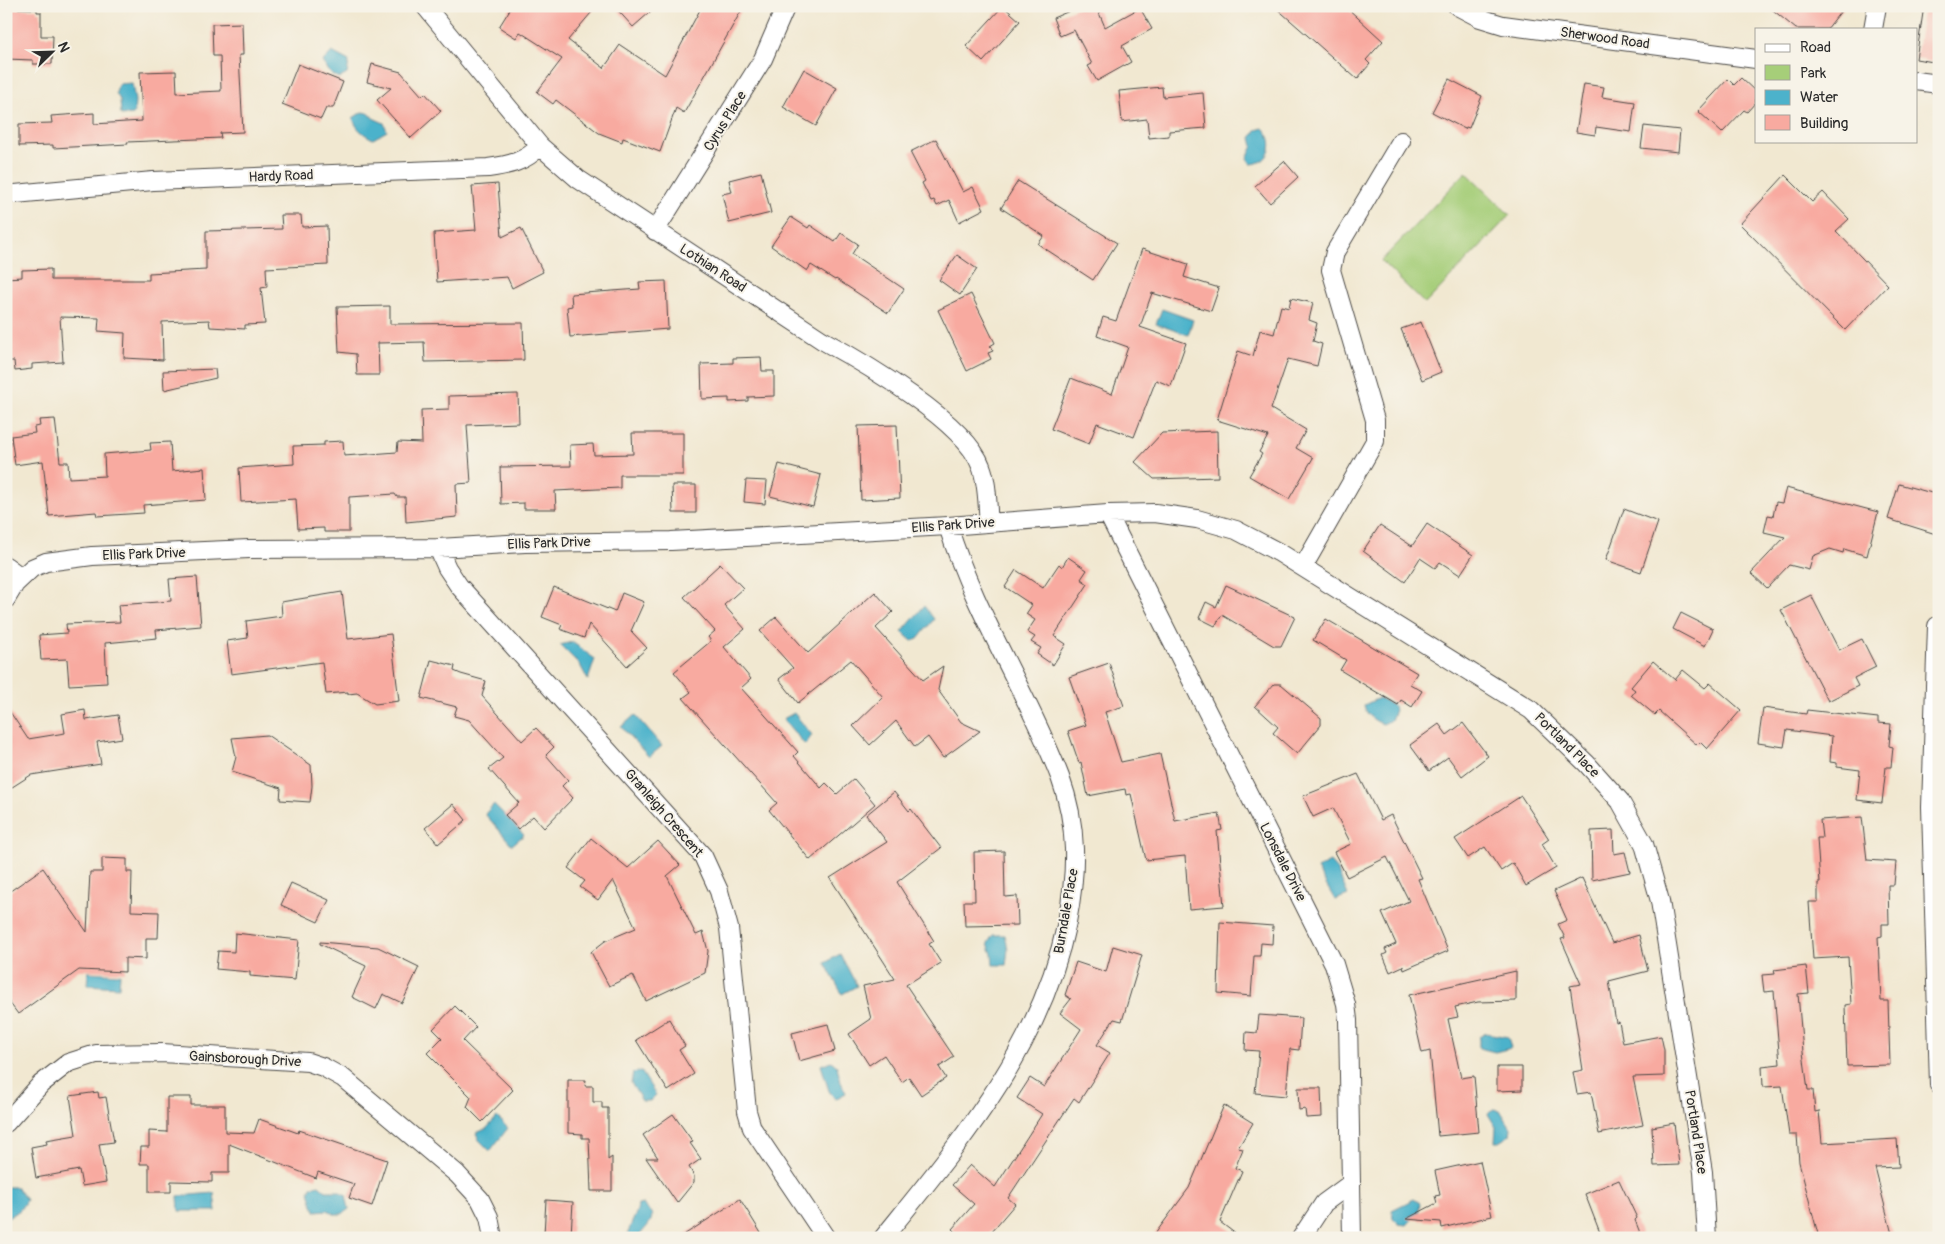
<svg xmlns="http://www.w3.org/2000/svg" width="1945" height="1244" font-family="Pangolin,sans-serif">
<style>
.green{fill:#a6ce79;stroke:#687c52}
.water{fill:#4cb2cb;stroke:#3c6e7b}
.building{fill:#f8aaa0}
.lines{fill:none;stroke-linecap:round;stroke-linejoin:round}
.minor-casing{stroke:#494744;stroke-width:20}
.minor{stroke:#fff;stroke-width:18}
.labels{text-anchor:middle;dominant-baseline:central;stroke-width:4;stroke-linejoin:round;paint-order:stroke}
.street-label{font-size:14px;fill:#2b2b2b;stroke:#f7f3e8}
</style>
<rect width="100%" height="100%" fill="#f7f3e8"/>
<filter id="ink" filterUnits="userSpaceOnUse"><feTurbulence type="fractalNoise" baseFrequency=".02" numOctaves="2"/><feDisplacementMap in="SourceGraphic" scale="10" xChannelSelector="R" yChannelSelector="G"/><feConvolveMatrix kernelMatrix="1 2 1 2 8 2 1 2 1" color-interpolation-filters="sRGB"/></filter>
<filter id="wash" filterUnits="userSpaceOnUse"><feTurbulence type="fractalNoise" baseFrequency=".0096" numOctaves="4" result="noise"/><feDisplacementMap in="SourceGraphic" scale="20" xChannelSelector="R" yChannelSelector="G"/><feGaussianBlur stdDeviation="1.12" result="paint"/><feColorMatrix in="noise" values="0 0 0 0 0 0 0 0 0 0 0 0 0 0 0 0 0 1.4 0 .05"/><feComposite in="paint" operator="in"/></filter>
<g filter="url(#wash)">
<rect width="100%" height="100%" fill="#f1e8d1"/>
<path class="green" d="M1466,172L1510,215L1425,304L1381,261Z"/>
<path class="water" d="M332,52L349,61L347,74L340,78L332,75L322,62Z
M132,83L135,101L134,114L121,115L120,100L116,93L118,84Z
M362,112L369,113L373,118L384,123L387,131L373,139C363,134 356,129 353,118Z
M1263,128C1277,141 1271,163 1251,164L1247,158L1253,146L1251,138L1256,130Z
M1162,309L1193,320L1188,335L1156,324Z
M924,606L934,619L918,639L912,641L902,632Z
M572,642L595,659L588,680L580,665L560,645Z
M1379,698L1392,704L1395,710L1391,720L1383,724C1374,721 1366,715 1364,705Z
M794,713L812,735L805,745L783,719Z
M635,715L662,746L649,757L621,727Z
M494,804L524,835L512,845L485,814Z
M1330,862L1337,870L1348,895L1335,900L1317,869Z
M993,935H1005L1008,949L1006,965H993L992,954L988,943Z
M840,954L857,986L842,994L825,963Z
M88,972L120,974L119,987L87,985Z
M1486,1033L1508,1037L1511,1048L1495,1052L1479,1048V1037Z
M831,1061L837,1066L840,1080L846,1093L835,1099L829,1091L821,1065Z
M641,1071L656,1095L650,1101H642L631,1083L633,1073Z
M1493,1109L1500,1110L1511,1128L1510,1135L1499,1142H1495L1496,1127L1488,1114Z
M497,1117L508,1128L490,1151L479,1140L476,1133L486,1129Z
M319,1185L326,1191H338L346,1195L349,1209L342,1214H334L328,1210L315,1211L309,1192L311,1187Z
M6,1187H17L26,1200L20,1210L6,1219Z
M214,1193L216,1211H179L178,1196Z
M1414,1199L1420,1203L1418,1214L1406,1225L1399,1224L1393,1218L1392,1210Z
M643,1204C645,1208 649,1210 651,1213C655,1222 642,1230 638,1238H628C628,1224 637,1217 638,1205Z"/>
<g id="blocks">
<path class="building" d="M512,6H597L568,40L604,68L620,45L665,75L702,6H732L741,11L684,113L676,108L660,152L623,138L622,142L599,133L556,100L553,104L537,92L562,59L520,32L516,38L499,27Z
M614,6H657L633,27Z
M1003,6L1020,21L983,62L966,46Z
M1081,6H1096L1105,27L1140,8L1152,29L1122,46L1131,62L1097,81L1088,66L1092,64L1074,30L1060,36L1053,18Z
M1274,6H1345L1383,41L1366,60L1370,64L1357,79Z
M1768,6H1845L1827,29H1796Z
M1924,6H1939V63L1916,59Z
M6,8L37,9V12H41V36H53L52,64H33V60L6,59Z
M242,23L243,55H239L243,132L220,133L221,138L127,142L128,144L53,148V145L19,146V124L52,123L51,116L94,113V124L142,121L140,72L176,71L177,93L221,91L220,56H213L212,24Z
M298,64L343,82L333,108H326L321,119L282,104Z
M372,64L401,72L422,96L425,93L441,111L411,138L377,100L391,88L367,82Z
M804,69L837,88L816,126L783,107Z
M1741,78L1756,92V102L1747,112L1744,110L1722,133L1698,111L1728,79L1734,85Z
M1449,79L1482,96L1469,128L1466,127L1465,129L1432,112Z
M1584,84L1604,87L1602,97L1635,102L1631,132L1596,127L1595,135L1576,132Z
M1162,87L1163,97L1203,93L1206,128L1169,131V136L1149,138L1147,119L1122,122L1119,91Z
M1644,126L1680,130L1678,152L1641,148Z
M936,139L963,192L973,187L984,209L959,222L949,200L937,206L934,200L931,201L922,183L925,181L910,152Z
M1284,161L1298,177L1270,203L1255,186Z
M761,172L771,213L729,223L722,194L732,192L729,180Z
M1785,175L1812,202L1823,192L1849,219L1836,231L1888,285L1845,330L1740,224Z
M1018,181L1117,243L1093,280L1038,244L1044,236L1001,208Z
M498,184L502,237L521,228L543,272L512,288L507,277L437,282L434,233L476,230L472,186Z
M281,215H301L302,227L327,226L328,265L266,268L267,287L261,288L265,324L245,325V329L210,327L209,320L162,322L163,360L124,358L125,333L98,331L99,318L60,317L63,362L32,364V369L15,371L14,361H6V278L22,277V270L51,269V280H149V273L206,270V231L282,229Z
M791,217L808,228L810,225L835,242L841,233L858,244L852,254L904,289L888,313L836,279L835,280L811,265L807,271L771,246Z
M1142,249L1188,264L1184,277L1219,288L1211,311L1152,293L1140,327L1186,343L1171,386L1156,380L1134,437L1097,423L1089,444L1051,429L1071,378L1112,394L1128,347L1097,336L1103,317L1116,321Z
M957,255L977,269L960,295L939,280Z
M666,281L668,329L570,337L567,307L572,306L571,294L640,289L639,282Z
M971,294L995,343L990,346L993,351L988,353L991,359L967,371L938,310Z
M1291,298L1313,303L1309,320L1317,323L1313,341L1322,344L1317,366L1288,359L1271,409L1306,430L1296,448L1313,458L1289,499L1249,476L1262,454L1259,452L1268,436L1217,420L1238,351L1253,356L1260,330L1274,334L1281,306L1289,308Z
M390,306V324L523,323L524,360L425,362L424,342L378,343L379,375H357L356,354L339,352L337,307Z
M1421,322L1441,372L1422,380L1401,329Z
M761,357L762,371H774V396L748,397V401L729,402V398L702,399L701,364L733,363V358Z
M215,369L216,378L164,390L163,371Z
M518,394L519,423L467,425L471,483L456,484L457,517L406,522L405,497H397L395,494L349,497V532H324V528L298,529L296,499L241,502L239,468L294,464L293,446L324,445V442L343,441L344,456L397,452L398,442L422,443L421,410L449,409V396Z
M55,419L60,462H68L69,478L105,476L104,454L151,450L150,443L170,442L172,471L204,468L206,500L143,505L144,513L97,516L96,512L49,516L43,461L15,465L11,436L35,433L34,427L40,426L39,420Z
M897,425L900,498L861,500L858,426Z
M1217,431L1218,477L1154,479L1135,462L1162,433Z
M632,433H683V475H620V488L555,491L556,509H524V503L501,504L500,467L571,466L570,445L593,444L594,455L633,454Z
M779,464L821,475L813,507L770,496Z
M746,480L767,481L765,504L744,502Z
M1899,484L1939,495V535L1888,519Z
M672,485H696V513H673Z
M1786,488L1878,512L1867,556L1844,549L1843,553L1830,549L1813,556L1809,570L1789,565L1767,588L1751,573L1785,537L1764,532L1768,515L1773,516L1776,502L1782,503Z
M1624,509L1658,522L1641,572L1606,560Z
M1427,524L1473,555L1460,575L1440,562L1435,568L1420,558L1405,582L1363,551L1380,525L1412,546Z
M1068,557L1087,570L1081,579L1088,584L1054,636L1066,644L1053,665L1037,654L1041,648L1031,642L1035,637L1027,632L1035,620L1026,614L1032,605L1005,587L1016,570L1043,588L1059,564L1062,567Z
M720,564L743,588L724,605L745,629L724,647L751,679L741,688L798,752L794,756L821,788L826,783L837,794L854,779L875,804L810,860L769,810L777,803L683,698L691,692L674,672L711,641L708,637L715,631L684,597Z
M197,577L201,626L156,630L157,638L105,643L107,683L69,685L67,659L41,660L39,635L67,633L66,624L120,622L118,605L171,601L169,579Z
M1226,585L1295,617L1281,646H1274L1222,615L1215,626L1199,618L1206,602L1216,607Z
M554,587L615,612L622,593L644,602L631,631L647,648L627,666L589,624L584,638L560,629L562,625L542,617Z
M342,592L348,639L391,634L399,701L375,704L357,693L348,694V692L326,694L322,662L231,674L227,641L248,638L246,621L282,616L281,602Z
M875,592L893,612L876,628L923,680L943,666L938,690L961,722L980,731L943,758L928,737L915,747L896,721L870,745L853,726L883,697L851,660L798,703L779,679L793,668L760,631L776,617L808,653Z
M1811,595L1839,650L1862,639L1876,667L1854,678L1858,686L1828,701L1781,610Z
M1681,613L1713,629L1705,646L1673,629Z
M1326,619L1417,673L1410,684L1422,691L1412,707L1401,700L1398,705L1340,670L1346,660L1313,640Z
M431,660L455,666L454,671L461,674L486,681L482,696L522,741L536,728L554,747L546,755L568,780L562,786L573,798L544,828L533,816L518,829L505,815L519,803L489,769L503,758L469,720L454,716L457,707L421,698Z
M1653,661L1675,680L1683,670L1705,688L1710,683L1741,710L1707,749L1700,742L1697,745L1659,711L1655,715L1631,695L1635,690L1631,687Z
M1109,663L1124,706L1105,712L1121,762L1160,754L1175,821L1219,813L1222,830L1217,831L1224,906L1189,909L1185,856L1146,860L1131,794L1126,795L1125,789L1088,796L1081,762L1079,763L1068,731L1086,725L1069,677Z
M1274,684H1281L1321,718V725L1297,754L1273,733L1278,727L1255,706Z
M6,706L28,739L65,733L62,714L85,710L86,720L118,715L122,738L97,742L101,764L31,775L6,791Z
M1763,708L1806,714L1807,710L1878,718V723L1891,724L1889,746L1893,747L1891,767H1886L1882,803L1857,800L1860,770L1837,767V763L1830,762L1832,736L1787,730L1784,747L1758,743Z
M1463,723L1488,756L1462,776L1448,757L1429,771L1410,745L1439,724L1447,735Z
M267,735L311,765L312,786L310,802L280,800L281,788L232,772L236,757L232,738Z
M1358,774L1381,820L1391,815L1422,878L1418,879L1448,951L1404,970L1403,966L1390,972L1383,955L1387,953L1385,949L1396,944L1382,913L1409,901L1387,857L1347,877L1334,852L1351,844L1333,808L1313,817L1303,796Z
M894,792L909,811L911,809L941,848L897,882L934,941L929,944L941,963L906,985L954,1057L939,1067L946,1078L921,1095L909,1077L902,1082L884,1055L869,1065L849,1034L871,1019L863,986L895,979L830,878L887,842L866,815Z
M1521,796L1549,839L1542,844L1556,868L1526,886L1513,863L1501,871L1485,847L1468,858L1455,839Z
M453,804L466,820L438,844L425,828Z
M1862,817L1867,860L1896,862L1894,885H1888L1889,924H1882V936L1878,937L1881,1001H1888L1890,1065L1847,1066L1845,1005L1851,1004L1848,957L1813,959L1809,902H1818V883H1820L1817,838H1822L1820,820Z
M1613,830L1614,854L1625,852L1630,872L1592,880L1591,831Z
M591,838L628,868L658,841L680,865L667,876L696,935L703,932L708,951L705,973L646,1001L633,975L609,986L591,952L605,941L636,928L613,880L598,900L580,887L585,881L568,868Z
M1004,851L1005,897L1017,896L1018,925L965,926L964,901H975L974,852Z
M102,858L127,859V872H132L131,911L159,912L158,938H146V959L125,958V972L79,970L18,1014L6,998V894L43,868L87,932L90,872H102Z
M1582,878L1612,943L1639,935L1648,971L1609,981L1616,1023L1619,1022L1623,1043L1661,1036L1664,1050V1076L1633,1077L1643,1125L1599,1134L1591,1092L1577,1094L1573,1072L1583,1070L1570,986L1581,984L1561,939L1565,938L1558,924L1567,920L1554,891Z
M291,883L329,900L318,922L281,905Z
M1220,922L1273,926L1272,944L1261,943L1260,956H1254L1251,996L1218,993Z
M235,933L299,940L295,980L250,976V972L216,969L218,951L234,952Z
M320,942L378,947L419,967L402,1003L383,994L376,1009L352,997L366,966L320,944Z
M1113,946L1142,955L1122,1021L1114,1019L1097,1045L1110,1053L1079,1102L1074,1098L1008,1198L1015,1204L986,1238H961L952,1229L974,1204L952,1185L970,1165L995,1187L1042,1114L1017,1098L1030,1078L1044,1087L1081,1029L1060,1013L1071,999L1065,995L1076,962L1106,972Z
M1806,966L1809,993L1798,994L1803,1052L1808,1090H1813L1815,1112L1819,1111L1822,1143L1897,1139L1899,1167L1875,1168L1893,1238H1819L1799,1162L1797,1135H1789L1782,1086L1763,1087L1762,1066L1780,1064L1774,991L1764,992L1762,975L1775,974L1774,970Z
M1516,971V1001L1478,1002L1455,1007L1458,1017L1448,1019L1461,1078L1474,1076L1479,1132L1438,1136L1430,1051L1422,1053L1409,995Z
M455,1006L476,1027L463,1041L513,1090L482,1122L467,1107L471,1097L427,1053L442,1038L433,1029Z
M1259,1015L1301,1018L1299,1050L1290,1049L1286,1096L1255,1093L1259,1051L1245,1050L1246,1032L1257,1033Z
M669,1019L685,1046L679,1050L694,1074L668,1091L636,1040Z
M828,1024L835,1051L799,1061L792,1033Z
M1497,1067H1522V1090L1497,1091Z
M568,1080H586L585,1086H593V1102H602V1108H608V1160L612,1157V1191H591L589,1138H582V1134L568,1133Z
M1298,1088H1321L1322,1117L1306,1118L1305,1109L1299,1110Z
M98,1092L99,1098L106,1097L114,1142L99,1144L106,1182L82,1186L79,1170L36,1178L31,1147L47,1144L46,1140L76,1135L70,1096Z
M167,1097H191V1105H225V1132L254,1133L259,1119L298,1133L299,1130L387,1160L372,1206L349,1198L354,1184L318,1172L316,1178L229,1144V1173H212V1182L171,1181V1192H149V1164H140L141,1147H149V1131L167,1132Z
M1224,1105L1253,1123L1238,1148L1243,1149L1235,1168L1242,1171L1220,1222L1241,1238H1152L1189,1188Z
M673,1114L693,1142L690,1143L701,1159L689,1167L694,1176V1182L677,1203L646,1158H658L643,1135Z
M1674,1123L1679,1165L1654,1166L1652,1127Z
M1480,1161L1492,1216L1442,1228L1441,1222L1406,1219L1437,1203L1435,1196L1440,1195L1435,1171Z
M1619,1180L1637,1218L1635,1220L1642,1238H1602L1585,1194Z
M740,1199L764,1238H679Z
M546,1200L573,1202L571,1235L544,1234Z"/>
</g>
</g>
<g filter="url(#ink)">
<use href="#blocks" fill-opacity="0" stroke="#494744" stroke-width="1"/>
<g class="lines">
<defs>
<path id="minor" d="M425,6L540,146L578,179L822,340C864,363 965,422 981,466C988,484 987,504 989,523
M1457,6L1480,18L1503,25L1756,59
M1873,29L1877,6
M1916,81L1939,84
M15,194L153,181L488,168C509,165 525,162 540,146
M655,231L763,59L786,6
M1108,514L1334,964L1346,1004L1348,1020L1352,1238
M438,548L447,568L459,586L703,856L719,891L729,928L747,1111L752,1128L826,1238
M6,566L21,577
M1303,567L1375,441V420L1331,270L1335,252L1401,141
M6,599L15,584L32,568L46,562L92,556L249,549L438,548L525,543L671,541L948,526L1108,514L1155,513L1197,519L1236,530L1280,553L1531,710L1587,764L1620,801L1644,844L1660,901L1703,1172L1707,1238
M1937,626L1931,807L1939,1085
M6,1123L41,1084L68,1063L96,1054L162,1053L308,1062L323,1067L343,1078L457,1174L480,1199L489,1217L493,1238
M883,1238C962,1140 1041,1048 1067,922C1077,871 1078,826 1060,777C1027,691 975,614 948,526
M1301,1238L1324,1203L1350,1184"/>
</defs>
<use href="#minor" class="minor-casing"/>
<use href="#minor" class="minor"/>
</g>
</g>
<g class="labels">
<g class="street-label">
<text transform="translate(1605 38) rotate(8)">Sherwood Road</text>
<text transform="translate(725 121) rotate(-58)">Cyrus Place</text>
<text transform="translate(281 176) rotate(-2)">Hardy Road</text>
<text transform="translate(713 268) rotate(33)">Lothian Road</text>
<text transform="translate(953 525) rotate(-4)">Ellis Park Drive</text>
<text transform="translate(549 543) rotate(-2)">Ellis Park Drive</text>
<text transform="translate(144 554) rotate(-2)">Ellis Park Drive</text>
<text transform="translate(1567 745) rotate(45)">Portland Place</text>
<text transform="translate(664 813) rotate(49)">Granleigh Crescent</text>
<text transform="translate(1283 862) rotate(63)">Lonsdale Drive</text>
<text transform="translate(1066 911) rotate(-80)">Burndale Place</text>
<text transform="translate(245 1059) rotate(3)">Gainsborough Drive</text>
<text transform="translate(1696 1132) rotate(81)">Portland Place</text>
</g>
</g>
<rect width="1945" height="1244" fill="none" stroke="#f7f3e8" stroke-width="25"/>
<rect x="1755" y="28" width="162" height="115" fill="#f7f3e8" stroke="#a5a39c"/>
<rect x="1765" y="44" width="25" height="8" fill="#ffffff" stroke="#a5a39c"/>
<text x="1800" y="52" font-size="15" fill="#2b2b2b">Road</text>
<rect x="1765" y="65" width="25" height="15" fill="#a6ce79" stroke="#a5a39c"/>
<text x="1800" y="78" font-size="15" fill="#2b2b2b">Park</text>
<rect x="1765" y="90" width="25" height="15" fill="#4cb2cb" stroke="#a5a39c"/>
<text x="1800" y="102" font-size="15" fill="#2b2b2b">Water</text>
<rect x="1765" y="115" width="25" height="15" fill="#f8aaa0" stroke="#a5a39c"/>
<text x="1800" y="128" font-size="15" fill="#2b2b2b">Building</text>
<g transform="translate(52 52) rotate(67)" stroke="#f7f3e8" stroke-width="4" paint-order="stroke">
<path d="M0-4L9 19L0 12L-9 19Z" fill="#2b2b2b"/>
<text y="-8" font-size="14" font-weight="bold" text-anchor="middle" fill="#2b2b2b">N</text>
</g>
</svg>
